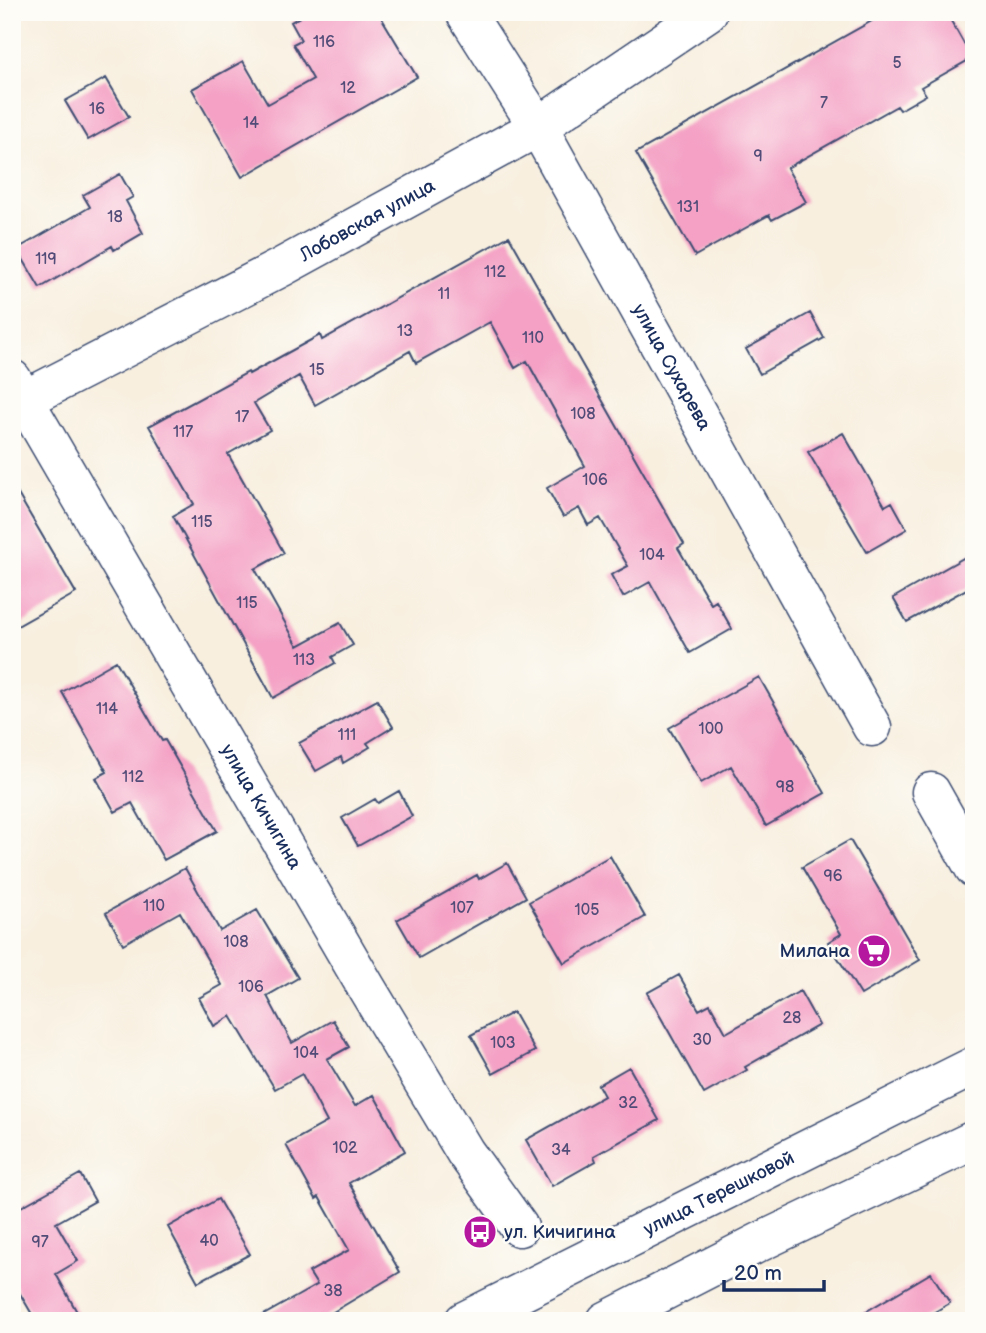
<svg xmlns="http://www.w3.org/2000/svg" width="986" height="1333" font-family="'Balsamiq Sans',sans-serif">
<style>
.building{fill:#f4a1c5}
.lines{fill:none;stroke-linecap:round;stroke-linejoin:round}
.minor-casing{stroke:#3c4c71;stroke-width:41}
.major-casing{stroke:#3c4c71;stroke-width:41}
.minor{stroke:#fff;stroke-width:38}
.major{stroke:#fff;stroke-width:38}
.labels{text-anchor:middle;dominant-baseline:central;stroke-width:5;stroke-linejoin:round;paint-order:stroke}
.number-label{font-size:16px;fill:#514c78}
.street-label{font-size:19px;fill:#1b2f5e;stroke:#fdfcf7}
.poi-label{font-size:19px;fill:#1b2f5e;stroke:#fdfcf7;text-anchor:end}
</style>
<rect width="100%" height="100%" fill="#fdfcf7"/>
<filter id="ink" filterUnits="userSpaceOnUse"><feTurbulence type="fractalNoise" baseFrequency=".0143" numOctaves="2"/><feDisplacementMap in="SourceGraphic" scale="14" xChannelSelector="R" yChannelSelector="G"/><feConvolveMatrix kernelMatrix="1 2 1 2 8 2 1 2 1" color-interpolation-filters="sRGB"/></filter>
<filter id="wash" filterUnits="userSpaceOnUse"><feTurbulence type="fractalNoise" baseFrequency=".00686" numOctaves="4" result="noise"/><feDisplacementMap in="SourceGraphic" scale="28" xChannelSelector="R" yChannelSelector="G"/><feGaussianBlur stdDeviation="1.57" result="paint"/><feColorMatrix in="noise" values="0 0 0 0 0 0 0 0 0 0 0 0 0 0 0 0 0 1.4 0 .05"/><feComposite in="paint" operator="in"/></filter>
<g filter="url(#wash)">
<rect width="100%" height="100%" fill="#f8efdf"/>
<g id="blocks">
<path class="building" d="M309,12H378L417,77L242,177L192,89L243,61L268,104L313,79L293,44L301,40L291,22Z
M888,12H946L972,58L921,87L926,95L900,110L897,106L787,168L806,202L772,220L769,215L695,256L636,153Z
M106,78L129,117L88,140L65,101Z
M120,174L133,197L126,201L143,233L114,250L112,246L40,288L17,249L90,207L83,195Z
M509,236L684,544L678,548L711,604L716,601L732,629L690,653L650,582L623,597L611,575L628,566L600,518L588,525L579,508L563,517L547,488L585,466L527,361L515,368L490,322L416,363L410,351L315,405L299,376L254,403L270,430L228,454L284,553L255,569L298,646L340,623L353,645L332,657L335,663L273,698L173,516L194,504L149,426L248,372L249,374L320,335L322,340Z
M810,313L824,338L760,374L746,349Z
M843,433L885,506L892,502L907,529L867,552L808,452Z
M12,484L76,593L12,629Z
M974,552V585L907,622L893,598Z
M116,661L162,741L165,740L217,831L164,860L132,803L115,812L96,778L107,772L62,692Z
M759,677L825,793L766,826L731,766L701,783L669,728Z
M377,700L393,727L367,743L370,747L343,763L341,757L316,771L299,743Z
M399,791L412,816L358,846L342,818L375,799L378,803Z
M850,840L920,960L861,995L828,942L841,934L802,867Z
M610,856L645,917L564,963L529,902Z
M507,863L526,897L419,958L397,920L477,875L479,879Z
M185,868L220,931L257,910L298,978L267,996L292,1043L333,1020L349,1047L327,1059L355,1106L374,1095L405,1151L349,1183L400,1272L318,1321H253L317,1285L309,1272L349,1250L319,1197L316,1199L286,1145L327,1122L302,1074L275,1089L231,1016L214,1026L199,998L222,985L180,912L123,944L106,913Z
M679,975L699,1010L710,1004L726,1033L800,991L819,1025L745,1067L747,1070L704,1094L647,993Z
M513,1012L535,1051L493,1074L471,1035Z
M629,1067L659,1120L594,1156L596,1161L552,1186L526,1140L604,1096L598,1085Z
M80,1174L95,1201L56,1223L78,1261L56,1274L82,1321H36L12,1280V1212Z
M218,1199L250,1254L198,1282L168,1227Z
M931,1273L950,1303L919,1321H850Z"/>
</g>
</g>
<g filter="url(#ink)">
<use href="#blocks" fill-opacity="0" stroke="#3c4c71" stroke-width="2"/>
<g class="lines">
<defs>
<g id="minor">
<path id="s1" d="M465,12L538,127L872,727"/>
<path id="s2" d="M12,379L366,987L465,1152L519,1227"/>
<path id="s3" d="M12,406L282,267L538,127L708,12"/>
<path d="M931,792L974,868"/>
</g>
<g id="major">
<path id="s4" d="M464,1321L974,1066"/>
<path d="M606,1321L760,1242L974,1140"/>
</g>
</defs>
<use href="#minor" class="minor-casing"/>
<use href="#major" class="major-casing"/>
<use href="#minor" class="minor"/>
<use href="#major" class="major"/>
</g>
</g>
<defs>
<symbol id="supermarket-disc" viewBox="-11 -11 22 22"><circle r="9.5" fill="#b5179e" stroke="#fdfcf7"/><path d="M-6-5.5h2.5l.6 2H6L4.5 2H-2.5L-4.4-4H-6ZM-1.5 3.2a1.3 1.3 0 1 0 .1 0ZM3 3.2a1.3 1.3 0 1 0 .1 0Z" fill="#fff"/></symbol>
<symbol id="bus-disc" viewBox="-11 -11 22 22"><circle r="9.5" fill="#b5179e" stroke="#fdfcf7"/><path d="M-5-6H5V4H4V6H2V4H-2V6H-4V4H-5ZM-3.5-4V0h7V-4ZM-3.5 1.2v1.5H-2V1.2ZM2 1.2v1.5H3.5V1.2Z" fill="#fff"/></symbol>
</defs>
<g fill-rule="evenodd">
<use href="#supermarket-disc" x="855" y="932" width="38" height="38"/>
<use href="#bus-disc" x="461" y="1213" width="38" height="38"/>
</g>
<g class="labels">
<g class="number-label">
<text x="324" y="42">116</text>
<text x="897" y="63">5</text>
<text x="348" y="88">12</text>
<text x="824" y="103">7</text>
<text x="97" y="109">16</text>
<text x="251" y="123">14</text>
<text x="758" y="156">9</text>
<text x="688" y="207">131</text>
<text x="115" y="217">18</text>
<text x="46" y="259">119</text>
<text x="495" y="272">112</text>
<text x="444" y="294">11</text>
<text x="405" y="331">13</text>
<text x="533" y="338">110</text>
<text x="317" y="370">15</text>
<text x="583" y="414">108</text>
<text x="242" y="417">17</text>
<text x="183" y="432">117</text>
<text x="595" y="480">106</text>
<text x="202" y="522">115</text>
<text x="652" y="555">104</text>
<text x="247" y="603">115</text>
<text x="304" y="660">113</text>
<text x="107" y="709">114</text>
<text x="711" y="729">100</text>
<text x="347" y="735">111</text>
<text x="133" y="777">112</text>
<text x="785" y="787">98</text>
<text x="833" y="876">96</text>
<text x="154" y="906">110</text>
<text x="462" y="908">107</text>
<text x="587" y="910">105</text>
<text x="236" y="942">108</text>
<text x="251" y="987">106</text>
<text x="792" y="1018">28</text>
<text x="702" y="1040">30</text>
<text x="503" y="1043">103</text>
<text x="306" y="1053">104</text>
<text x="628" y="1103">32</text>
<text x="345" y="1148">102</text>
<text x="561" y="1150">34</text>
<text x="209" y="1241">40</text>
<text x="40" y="1242">97</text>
<text x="333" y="1291">38</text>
</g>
<g class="street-label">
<text stroke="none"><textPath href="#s3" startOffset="401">Лобовская улица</textPath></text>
<text stroke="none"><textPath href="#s1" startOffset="411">улица Сухарева</textPath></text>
<text stroke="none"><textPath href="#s2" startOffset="495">улица Кичигина</textPath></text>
<text stroke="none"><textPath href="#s4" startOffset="285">улица Терешковой</textPath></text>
</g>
<g class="poi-label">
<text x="850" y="951">Милана</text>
<text x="504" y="1232" text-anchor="start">ул. Кичигина</text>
</g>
</g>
<rect width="986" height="1333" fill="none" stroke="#fdfcf7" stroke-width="42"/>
<path d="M724 1280v10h100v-10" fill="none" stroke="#1b2f5e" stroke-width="3.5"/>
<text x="734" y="1280" font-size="21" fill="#1b2f5e" stroke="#fdfcf7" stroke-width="5" paint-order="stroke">20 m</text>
</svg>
